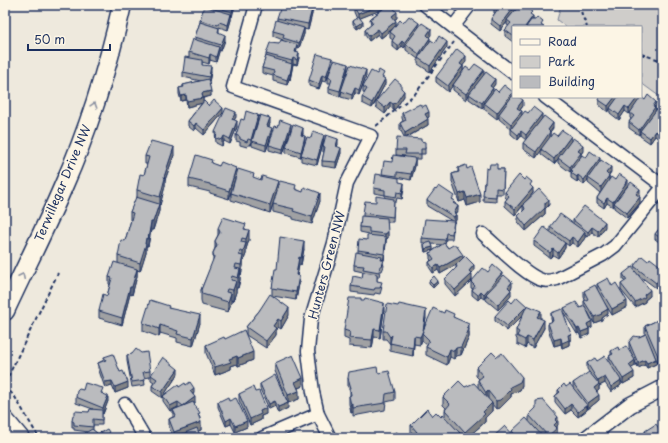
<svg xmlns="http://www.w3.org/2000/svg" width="668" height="443" font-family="'Playpen Sans',sans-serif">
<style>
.green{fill:#cfcdca;stroke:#757e94}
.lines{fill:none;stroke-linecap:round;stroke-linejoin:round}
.minor-casing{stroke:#1b2f5e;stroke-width:15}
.tertiary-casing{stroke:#1b2f5e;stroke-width:18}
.secondary-casing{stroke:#1b2f5e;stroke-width:19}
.primary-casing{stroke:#1b2f5e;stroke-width:21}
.path{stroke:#1b2f5e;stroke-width:2;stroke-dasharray:4 3;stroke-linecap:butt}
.minor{stroke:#fcf5e5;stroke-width:12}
.tertiary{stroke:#fcf5e5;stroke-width:15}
.secondary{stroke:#fcf5e5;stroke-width:16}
.primary{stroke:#fcf5e5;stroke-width:18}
.wall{fill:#a0a1a3;stroke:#1b2f5e}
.shaded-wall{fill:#828385;stroke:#1b2f5e}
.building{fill:#babbbe;stroke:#1b2f5e}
.oneway{stroke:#8c92a2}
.labels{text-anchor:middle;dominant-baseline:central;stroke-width:3;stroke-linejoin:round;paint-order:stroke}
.street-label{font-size:12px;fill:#1b2f5e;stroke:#fcf5e5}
</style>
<rect width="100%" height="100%" fill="#eee9dd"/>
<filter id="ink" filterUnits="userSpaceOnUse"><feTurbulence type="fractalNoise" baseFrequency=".025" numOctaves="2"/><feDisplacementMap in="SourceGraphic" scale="8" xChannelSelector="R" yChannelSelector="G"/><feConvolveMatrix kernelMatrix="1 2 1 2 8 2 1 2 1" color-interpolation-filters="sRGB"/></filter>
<g filter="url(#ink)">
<path class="green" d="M561,5H663V99L641,83V27H566L557,20Z"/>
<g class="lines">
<defs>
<path id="minor" d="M256,5L233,87L371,136L347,183L334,243L311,319L308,351L313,392L318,414L330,438
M425,5L453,27
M470,5L453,27L513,73
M545,97L663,186
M483,234C497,246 526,276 542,280C547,282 552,280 557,279L603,255L615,246L663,187
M125,404L145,438
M262,438L318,414"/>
<path id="tertiary" d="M587,438L630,405L663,388"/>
<path id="secondary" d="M5,419L21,438"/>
<path id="primary" d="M5,311C24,270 45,229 63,187C89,129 108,67 122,5"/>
</defs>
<use href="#minor" class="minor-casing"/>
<use href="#tertiary" class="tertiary-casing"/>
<use href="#secondary" class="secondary-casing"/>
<use href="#primary" class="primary-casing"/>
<path class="path" d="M580,5L582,15L587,27
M641,54L663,61
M376,126L415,94L454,42
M5,383L58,273
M5,386L15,397L39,438"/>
<use href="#minor" class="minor"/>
<use href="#tertiary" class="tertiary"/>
<use href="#secondary" class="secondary"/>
<use href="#primary" class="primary"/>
</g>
<path class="wall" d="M206,5H235V6L231,17V20L228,30L219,27V33L225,40L221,51L219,50V52L216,62L210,60L209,64L202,62V65L211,72L209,82L211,96L203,98V102L223,113L204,135L196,128L194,131L188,126V121L202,103L187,107L186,100L181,101L179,94V88L183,87V85L201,81L183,77V72L189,58V52L195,39V37L200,22V20Z
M289,5H315L313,12L312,11V14L308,30L304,29V34L299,48L297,47L296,52L299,58L297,65L293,64L290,80L289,79L287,85L273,81V76L262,73V68L266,56V54L283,41V40L273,36V31L277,20V18L288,8Z
M386,5V7L397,18L395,19L396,25L403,23L419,27L431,35L429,37L430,41L447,47L430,72L418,64V59L406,50V46L404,48L402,46L398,51L392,46V41L393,40L390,38V32L393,29L381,38L378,34L369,41L365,35V30L371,25L370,19L382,9L360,18L363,25L357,29L353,24V21L357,19L354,12V7Z
M517,5V8L532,16L533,20L543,22L513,27V42L505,36V30L509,26L507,25V22L500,31L491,24V19L495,13H494V7Z
M466,62L463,65V71L470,70L484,74L495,84L492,88L493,92H498L513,97L523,106L520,110L522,115L528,113L542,118L553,128L550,132V137L557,136L571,141L583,151L581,154V157L586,158L600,162L611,172L609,175V179L615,180L628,185L640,194L639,196L640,203L627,218L614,208V205L613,207L607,203L604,208L597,203V198L600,193L588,183V180L584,185L578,180L577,182L571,178V171L570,172L558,163V159L554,164L541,154V149L536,158L523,149V143L526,140L521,136L518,140L511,134V129L499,119V117L497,119L484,109V106L482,108L469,99V95L466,100L453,90V85L448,92L436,82V77Z
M332,64L326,82L322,81L319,89L309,86V80Z
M348,69L340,97L329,93V88L331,83H328V77Z
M366,76L359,95L355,93L352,100L341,97V91Z
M384,78L385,84L376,101L401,89L404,96L396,108L393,110L390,107L385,114L376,107V102L372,108L362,103V97L365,93L363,92V86Z
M640,97V99L656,107L655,108V111L663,109V140L662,139V135L659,139L655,136L650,143L640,136V133L639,135L629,128V122L631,119L630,118V114H629L625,111L619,120L610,113V109L608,112L599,105V100Z
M422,107L429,117L427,118L428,125L406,138L421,141L425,147V154H421V159H415V166L411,180L397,177L399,182L404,188L402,199L397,198L396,202H394L393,222H387L388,238L386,239V243L384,260L382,259L384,266L382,271H380L379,277H377V281L382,287L380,294L375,293L374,295L351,292V286L362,278L363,272L354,270V265L358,253V250L367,240L369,235V234L360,232V227L363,216V213L385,198V195L374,193V188L382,175V174L392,162L405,157V156L396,155V150L404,137L400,129V123L403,121L402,118V113Z
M236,117L234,120L237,127L230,144L224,141L222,146L216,143L215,132Z
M244,120H258L270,123L269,127L272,133L266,151L252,146V142L251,145H248L247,147L240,145V142L236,141V135Z
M278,127L291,129L283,154L269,150V145Z
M303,133L301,157L286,153V147Z
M311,138L324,140L317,165L301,161V155Z
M663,141V153L660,151V145Z
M338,144L337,147L341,153L336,168L322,166V161L324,152H323V146Z
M174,155L165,180V186L160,205L159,204V211L153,230H151L148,246H146V252L140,271L137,270V276L132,295L130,294L122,325L99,318V311L107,296L110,285L109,284V277L118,263V256L125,241L131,220H130V212L137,197V190L144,175L147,164H145V156Z
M212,164L219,166L236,168L229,199L210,193V192L189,187V179Z
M458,168L467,169L480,202L467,206L465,200L459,202L452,182V174L458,172Z
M497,169H504L503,194H496V202L483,201L484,183H485Z
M532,187L533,193L529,198L549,205L545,209V214L526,231L518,222V216L523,211V206L515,215L505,206V201L507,199L505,197V192Z
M278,189H296L320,201L312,224L293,219V217L273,212V204L277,192L270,213L231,200V193Z
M427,200H454L458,211L456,214V220L454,223V222L452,239H446L445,244L448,248L463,258L474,271L471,274L472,280L455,296L445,284V279L456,268V265L440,274L438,270L433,273L429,267V262L431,260L430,259V253L441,245L432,244L433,250L425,252L424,247V244L425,243H422V238L452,221L427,206Z
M573,220L605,227L598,237L592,232L588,237L585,235V238L578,247L572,243L569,246L565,243V248L558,258L553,255L550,258L534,246V241L550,232V227L573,224Z
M663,224V245L655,239V234Z
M218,228L246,229L249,240L246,249V254L243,262V266L241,275H240V280L238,288H236V292L233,301L231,300V303L228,312L202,305L201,300V290L213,261V253L215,248V241L218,235Z
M304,249L301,265H299L297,275L299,284L296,300L273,296L289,315L281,329L278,327L276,329V335L266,348L246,335V327L272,295V288L277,269Z
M634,266L662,277V281L656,288L637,274L650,296L645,300V302L635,307L621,290V284L625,282L623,279V274L634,269Z
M488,272L502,277L512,287L510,290L511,296L498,310L486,300V296L484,299L481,297L478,300L472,295V290L473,289L471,288V282Z
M429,281L438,283L433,288L429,284Z
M597,284L612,286L627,307L612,315L604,302L608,314L602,318V320L594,323L588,312L592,327L589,328V334L581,338L579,333L577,334L564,313V308H580L584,306V301L585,300L584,297V291L597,289Z
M361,300L384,311L380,338L374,337L372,348L349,346V340L344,338V330Z
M512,303L541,319L544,328L533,348L527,344L525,348L517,344V339L516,338V330L523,315L507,331L495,321V316Z
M169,308L200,323L193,346L177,342V338L160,333L159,337L143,331V323Z
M551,313L571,340H569V345L562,348L561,344L554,346L548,329V323L552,322L551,319Z
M454,317L469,332V337L461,355L456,356L454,359L450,357L447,365L426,355V347L427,345L422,341V340L420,345L414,344L413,356L390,351V344L386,339H383V331L426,318L424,329Z
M662,318L658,364L651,347L656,364L647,368L645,365L638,368L635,361V366L631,368L634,378L623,384L621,381V385L611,392L605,383L599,386V390L596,392L599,400L588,409L587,406V410L578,417L571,410L565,414L555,402V396L558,393V390L566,387L573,388V383L591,375L587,369V363L597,361H609V356L611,355V351L619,350L633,357L629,347V342L645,334V326Z
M225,339L253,360L238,366L237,364L231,366V369L215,375L206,353V345Z
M141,353L150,371V377L144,378L145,385L132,387L127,361V355Z
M104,357L120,372L128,388L115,393L112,386L105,388L98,368V363L104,360Z
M275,363L303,386L298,388L299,399L288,403L275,371Z
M476,368L522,385L520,390L511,394V397L500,408L496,409L492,404V411L485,418V422L467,438H463L460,434V438H413V436L411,433V425L432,416L441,417L445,416V410L446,408L443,405V397L465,387L479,390L478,388V380L479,379L476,376Z
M378,373L395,392V400L386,402L385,410L353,416V412L351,413L349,404V396H350V391L348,386V378Z
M178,374L164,395L179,387L186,385L194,393L193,395L195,403L194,404L200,418L201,430L173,437L169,427V419L173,417V410L179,408L178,407L170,411L163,401V397L162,398L152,391V386L154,382L151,380V375Z
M260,384L288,408L278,413L275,406L269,409L260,389Z
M255,392L266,414L261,416V420L250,425L239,400V394Z
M103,393L102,394L108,401L103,414L102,413V425H93V430L98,434L113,438L88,432L74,430V427H72V421L75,415L89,412L93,409L76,403V397Z
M229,401L247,427L235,432L231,424L226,426L218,407V402Z
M529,415L558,425L557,426V436L555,438H492L512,433V431L529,421Z
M660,430L663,438H646L645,437V431Z"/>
<path class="shaded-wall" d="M234,5H235V6L232,17V12Z
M313,5H315L313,12Z
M380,5H386V8L358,19V14Z
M516,5H517V9L507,20V22L500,31V26Z
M312,9V14L308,30V24Z
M397,12V18L392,21V16Z
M231,14V20L228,30V25Z
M533,16V22L529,27H525Z
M396,21V26L381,38V33Z
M363,22V25L357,29V26Z
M419,23V29L406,44V46L404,48V43Z
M304,28V34L299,48V43Z
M378,29V34L369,41V36Z
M431,29V35L427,40V35Z
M225,35V40L221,51V45Z
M430,38V43L419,59V54Z
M402,41V46L398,51V46Z
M447,42V47L430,72V66Z
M297,45V50L295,57V52Z
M219,47V52L216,62V57Z
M299,53V58L297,65V60Z
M210,54V60L209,64V58Z
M466,56V62L460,69V64Z
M293,58V64L290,80L292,61Z
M332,58V64L326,82V77Z
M348,64V69L340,97V91Z
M211,66V72L209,82V77Z
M463,66V71L448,92V86Z
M366,70V76L359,95V90Z
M484,70V76L469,94V95L466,100V94Z
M289,74V79L287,85V80Z
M322,75V81L319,89V84Z
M385,79V84L372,108V103Z
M495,79V84L490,91V86Z
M355,88V93L352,100V95Z
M493,88V93L484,103V106L482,108V103Z
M211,91V96L203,98V103L187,107V101L202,93Z
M404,91V96L396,108L393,110V104Z
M513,92V98L499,114V117L497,119V113Z
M186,95V100L181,101V96Z
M615,97H619L610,108V109L608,112V106Z
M638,97H640V100L630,113L629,114V109Z
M523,100V106L517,113V108Z
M390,102V107L385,114V108Z
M656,102L655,113L640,131V133L639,135V130L653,106Z
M625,106V111L619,120V115Z
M223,108V113L204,135V130Z
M522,111V116L511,129V124Z
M236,112V117L232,124V119Z
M429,112V117L425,119V114Z
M542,114V119L526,140V135Z
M258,115V120L251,145V140Z
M270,118V123L267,132V126Z
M428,119V125L405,138V133Z
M237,121V127L230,144V139Z
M196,123V128L194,131V126Z
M553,123V128L550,132V138L536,158V152L548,130Z
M291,124V129L283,154V149Z
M272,128V133L266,151V145Z
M303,128V133L301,140V135Z
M663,129V134L659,139V134Z
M521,131V136L518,140V135Z
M655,131V136L650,143V138Z
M324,135V140L317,165V160Z
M224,136V141L222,146V140Z
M305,136V142L301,157V152Z
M571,136V142L554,164V159Z
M338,139V144L336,152V146Z
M583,145V151L581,154V158L570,172V167L578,151Z
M174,147V155L165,180V186L160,205V197L164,177Z
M341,148V153L336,168V162Z
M600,158V164L588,178V180L584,185V180Z
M415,160V166L411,180V174Z
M611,167V172L606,179V173Z
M236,168V175L229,199V191Z
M578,175V180L577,182V177Z
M609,176V181L601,193V187Z
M628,180V185L614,203V205L613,207V202Z
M278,181V189L270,213V205Z
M404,183V188L402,199V193Z
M533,188V193L515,215V209Z
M640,189V194L636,200V194Z
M465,192V200L459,202V194Z
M320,193V201L312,224V217Z
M480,194V202L467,206V198Z
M640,197V203L627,218V213Z
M607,198V203L604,208V203Z
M549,200V205L545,209V214L526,231V226Z
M159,204V211L153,230V222Z
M458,206V211L454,217V213Z
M456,214V220L454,223V217Z
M151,222V230L148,246V239Z
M605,222V227L598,237V231Z
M592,227V232L588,237V232Z
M249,230V240L246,249V254L243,262V266L241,275V265L243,256V252L246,244V239Z
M388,232V238L386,239V243L384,260L385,234Z
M585,232V238L578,247V242Z
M572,237V243L569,246V241Z
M146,238V252L140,271V263Z
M304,241V249L301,265V258Z
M565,243V248L558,258V253Z
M433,247V250L425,252V249Z
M553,249V255L550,258V253Z
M463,255V261L440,274V268Z
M299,257V265L296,283V275Z
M438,265V270L433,273V268Z
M474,265V271L469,276V271Z
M137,269V276L132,295V287Z
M240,269V280L238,288V278Z
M663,270V275L662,277V281L656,288V283L659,274Z
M502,273V278L486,294V296L484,299V294Z
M472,274V280L455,296V290Z
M299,276V284L296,300V292Z
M236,281V292L233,301V290Z
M438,281V283L433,288V285Z
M512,282V287L508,292V287Z
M130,287V294L122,325V318Z
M511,290V296L498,310V305Z
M650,290V296L645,300V302L635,307V302Z
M481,291V297L478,300V295Z
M231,293V303L228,312V302Z
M627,301V307L612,315V309Z
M384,303V311L380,338V330Z
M527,306V311L507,331V326Z
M289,308V315L281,329V321Z
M608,309V314L602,318V320L594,323V317Z
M426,310V318L423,334L422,333V340L420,345V337Z
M541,311V319L537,317Z
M200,315V323L193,346V338Z
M278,319V327L276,329V335L266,348V341L273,326Z
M544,320V328L533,348V340Z
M592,321V327L587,329V324Z
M469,324V337L461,355V347Z
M160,325V333L159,337V329Z
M579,328V333L577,334V329Z
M374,329V337L372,348V340Z
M589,329V334L581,338V332Z
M571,334V340H569V345L562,348V343L568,335Z
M392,335V343L390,344V337Z
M414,336V344L413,356V348Z
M527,337V344L525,348V340Z
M561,338V344L554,346V340Z
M456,348V356L454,359V351Z
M450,349V357L447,365V357Z
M253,352V360L238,366V358Z
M663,354V362L658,364V356Z
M237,356V364L231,366V369L215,375V367L229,359Z
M656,359V364L647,368V363Z
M635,360V366L629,370V365Z
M645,360V365L638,368V363Z
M178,369V374L162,398V392Z
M634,372V378L623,384V379Z
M522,377V385L520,390L511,394V397L500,408L496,409V401L510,387Z
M605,377V383L599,386V390L594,394V388L598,385V381Z
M303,378V386L295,389V382Z
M621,380V385L611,392V387Z
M112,381V386L105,388V382Z
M128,382V388L115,393V387Z
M194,388V393L190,396V391Z
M299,391V399L288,403V395Z
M488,391V399L486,401V393Z
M599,395V400L588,409V403Z
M108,396V401L103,414V408Z
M195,397V403L183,411V406Z
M275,401V406L269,409V404Z
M178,402V407L170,411V406Z
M288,403V408L278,413V407Z
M492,403V411L485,418V422L467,438H465V432L483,412Z
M353,404V412L351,413V405Z
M571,404V410L565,414V409Z
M587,405V410L578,417V412Z
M266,408V414L261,416V420L250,425V419L260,411Z
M558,417V425L557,426V436L555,438H548V436L555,420Z
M231,418V424L226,426V421Z
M247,421V427L235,432V426Z
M201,422V430L179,438H174V432Z
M460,433V438H454Z"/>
<path class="building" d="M210,5H234L232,12Z
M289,5H296L312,9L308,24L277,18L281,6L288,8Z
M358,5H380L358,14L354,7Z
M388,5H391L397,12L392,16L396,21L381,33L378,29L369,36L365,30L373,23L370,19Z
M496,5H516L500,26L491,19L497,10L494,7Z
M204,6L231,14L228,25L219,22L218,25L200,20Z
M519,6L524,10L526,7L532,12L530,14L533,16L525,27H513V36L505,30L511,23L507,20Z
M409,16L419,23L404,43L402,41L398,46L392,41L395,36L390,32L400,20L403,23Z
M359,17L363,22L357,26L353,21Z
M537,17L543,22L541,25L544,27H526L531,20H535Z
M276,20L304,28L299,43L283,38L284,34L273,31Z
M200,22L219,28L218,32L225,35L221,45L195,37Z
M422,23L431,29L427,35L430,38L419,54L406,44Z
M439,36L447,42L430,66L418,58L431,40L435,43Z
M193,39L219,47L216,57L210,54L209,58L189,52Z
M281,40L297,45L295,52L299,53L297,60L293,58L292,61L266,54L270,43L279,44Z
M457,49L466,56L460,64L463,66L448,86L436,77Z
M317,54L332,58L326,77L322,75L319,84L309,80Z
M266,56L292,64L290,74H289L287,80L273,75L274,71L262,68Z
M185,57L202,60V65L211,66L209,77L183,72Z
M334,60L348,64L340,91L329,88L332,79L328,77Z
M475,64L484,70L466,94L453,85L466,67L470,70Z
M350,65L366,70L359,90L355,88L352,95L341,91Z
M379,70L384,73L382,77L385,79L372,103L362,97L367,89L363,86L371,71L377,74Z
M486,72L495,79L490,86L493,88L482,103L469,94Z
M208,79L211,91L202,93L203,98L187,101L186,95L181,96L179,88L184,87L183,85Z
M395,79L401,84V88L404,91L396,103L393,104L390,102L385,108L376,101Z
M504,85L513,92L497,113L484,103L495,89L498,92Z
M513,95V97H519L523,100L517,108L522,111L511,124L499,114Z
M648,95L656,102L653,106L655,107L639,130L629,122L634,116L630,113L641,97L645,100Z
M600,97H615L608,106L599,100Z
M618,97H638L629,109L625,106L619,115L610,108Z
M214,100L223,108L204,130L196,123L194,126L188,121L204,101L209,106Z
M420,104L422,107L426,105L429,112L425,114L428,119L405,133L400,123L406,120L402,113Z
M533,107L542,114L526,135L521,131L518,135L511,129L525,111L528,113Z
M226,108L236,112L232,119L237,121L230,139L224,136L222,140L216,138L217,133L215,132Z
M661,108L663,109V129L659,134L655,131L650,138L640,131L657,109L659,111Z
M246,111L258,115L251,140L248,139L247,142L240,139V137L236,135L241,119L244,120Z
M260,115L270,118L267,126L272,128L266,145L252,141Z
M544,116L553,123L548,130L550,132L536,152L523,143Z
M280,120L291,124L283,149L269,145L275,126L278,127Z
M293,124L303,128L301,135L305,136L301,152L286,147Z
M562,130L571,136L554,159L541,149L553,133L557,136Z
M313,131L324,135L317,160L301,155L307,137L311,138Z
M326,135L338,139L336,146L341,148L336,162L322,161L325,147L323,146Z
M397,137L421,139V141L425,142V149H421V154H405L406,150H396Z
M573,138L583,145L578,151L581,153L570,167L558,158Z
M151,141L174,147L164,177L165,178L160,197L137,190L140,174L144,175L149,157L145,156Z
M663,141V148L660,145Z
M590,151L600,158L584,180L578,175L577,177L571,173L573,171L571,170L582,155L586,158Z
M196,155L212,160L211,163L219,166L221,162L236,168L229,191L210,185V184L189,179Z
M393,155L414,158L415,160L411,174L397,172V176L382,174L384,161L392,162Z
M601,160L611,167L606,173L609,176L601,187L588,178Z
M490,164H497V169H504L503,189L496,188V197L483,196L484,183H485L486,168L489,169Z
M466,165L467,169L471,167L480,194L467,198L465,192L459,194L452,174L459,172L458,168Z
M238,169L254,174L253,177L261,180L262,176L278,181L270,205L231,193Z
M376,174L399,178V182L404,183L402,193L397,192L396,197L385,195V190L374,188Z
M619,174L628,180L613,202L607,198L604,203L597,198L611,177L615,180Z
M519,175L524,180L526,177L532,182L530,185L533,188L515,209L505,201L509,196L505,192Z
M280,181L296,185L295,189L303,192L304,187L320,193L312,217L293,211L294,209L273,204Z
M631,182L640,189L636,194L640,197L627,213L614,203Z
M439,186L454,196L452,199L455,201L453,203L458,206L454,213L456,214L454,217L427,200L435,189L436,190Z
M539,189L549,200L545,203V208L526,226L518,216L525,209L523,204Z
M376,196L394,199L393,217L363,213L365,201L376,202Z
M136,197L159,204L153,222H151L148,239L146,238L145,244H146L140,263L118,256L121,240L125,241L133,213L130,212Z
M584,206L605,222L598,231L592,227L588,232L573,220Z
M560,214L585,232L578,242L572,237L569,241L550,227Z
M361,216L387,218L388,232L385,234L369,232V228L360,227Z
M223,217L246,224L244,229L249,230L246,239L242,238L241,242L246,243L243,252L240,251L239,255L243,256L241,265L236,264L235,268L240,269L238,278L232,276L231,280L236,281L233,290L227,289L226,292L231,293L228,302L202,294L201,290L214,257L213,253L217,245L215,241L220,232L218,228Z
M425,219L454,221L452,234L446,233L445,240L422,238Z
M663,224V240L655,234Z
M544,227L565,243L558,253L553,249L550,253L534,241Z
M367,235L386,237L384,254L358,250L359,239L367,240Z
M280,237L304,241L301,258L299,257L296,275L299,276L296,292L272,288L275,269H277Z
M431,242L433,247L425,249L424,244Z
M444,243L448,248L453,245H456L463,255L440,268L438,265L433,268L429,262L434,259L430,253Z
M356,252L382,257L381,260H384L382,266H380L379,272L363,269L364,266L354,265Z
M465,256L474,265L469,271L472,274L455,290L445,279L457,267L456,265Z
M642,256L648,261L650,258L663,268V270L659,274L662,276L656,283L634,266Z
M114,262L137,269L132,287H130L122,318L99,311L103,294L107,296L112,278L109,277Z
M493,265L502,273L484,294L481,291L478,295L472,290L475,286L471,282L483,268L488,272Z
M632,267L650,290L644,295L645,297L635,302L621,284L627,280L623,274Z
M363,272L377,274V281L382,282L380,288H375L374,290L351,286L353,276L362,278Z
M504,275L512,282L508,287L511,290L498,305L486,294Z
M434,276L438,281L433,285L429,281Z
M608,278L612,286L616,283L627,301L612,309L597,284Z
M595,285L608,309L601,313L602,314L594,317L584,301L588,299L584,291Z
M270,294L289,308L281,321L278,319L273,326L276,328L266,341L246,327L259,311Z
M517,297L527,306L507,326L495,316L509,300L512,303Z
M349,298H361V300H364L365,298L384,303L380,330L374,329L372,340L349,338L350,332L344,330Z
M150,300L169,306L168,308L200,315L193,338L177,334L178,331L160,325L159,329L143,323Z
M576,302L580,308L585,306L592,321L587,324L589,329L581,332L579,328L577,329L564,308Z
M387,304L398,306L399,304L426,310L423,331L420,337L414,336L413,348L390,343L392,335L390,337L386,331H383Z
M527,305L541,311L537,317L544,320L533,340L527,337L525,340L517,336L519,332L516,330Z
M433,308L444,313L445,310L454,314L453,317L469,324L467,328L469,329L461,347L456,348L454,351L450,349L447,357L426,347L429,340L422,333Z
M562,309L571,334L568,335L569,340L562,343L561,338L554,340L548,323L553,321L551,313Z
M662,318L663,320V354L658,356L645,326Z
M244,330L253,352L238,358L237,356L229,359L231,362L215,367L206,345L224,337L225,339Z
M646,334L656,359L647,363L645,360L638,363L629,342L634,336L639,337Z
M626,346L635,360L629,365L634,372L623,379L609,356L613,354L611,351L618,347L619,350Z
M136,349L141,353L147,352L150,371L143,372L145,380L132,382L127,355L132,354Z
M492,352L497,357L502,353L522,377L520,382L510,387L511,389L500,400L496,401L488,391L486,393L478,380L483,376L476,368Z
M113,354L120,372L123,371L128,382L115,387L112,381L105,382L98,363L106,360L104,357Z
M293,355L303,378L295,382L299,391L288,395L275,363Z
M605,356L621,380L611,387L605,377L598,381L587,363L595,358L597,361Z
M163,357L178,369L162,392L152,386L157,379L151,375Z
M377,367L378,373L389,371L395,392L386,394L385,403L353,408V404L351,405L349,396L351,395L350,388H351L348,378L349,372Z
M589,372L599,384L594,388L599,395L588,403L573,383Z
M275,375L288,403L278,407L275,401L269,404L260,384Z
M459,381L465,387L474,383L492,403L483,412L485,414L465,432L445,410L450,404L443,397Z
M190,382L194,388L190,391L195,397L183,406L178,402L170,406L163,396L178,385L179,387L185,383L186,385Z
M85,383L103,388L101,393L108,396L103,408L76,397L77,391L79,389L83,390Z
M564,384L566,387L570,384L587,405L578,412L571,404L565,409L555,396L560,392L558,390Z
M253,387L255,392L259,391L266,408L260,411L261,414L250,419L239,394Z
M228,397L229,401L236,398L247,421L235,426L231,418L226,421L218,402Z
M543,400L558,417L555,420L557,422L554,425L557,428L548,436L529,415L536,408V401Z
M193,402L200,413L198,414L201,422L174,432L169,419L176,416L173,410Z
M90,409L102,410V420L93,419V427L74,425V422L72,421L73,415H75V411L89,412Z
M427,409L432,416L436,412L441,417L443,415L460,433L454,438H414L413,436L417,432L411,425Z
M526,418L544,438H518L512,431Z
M656,424L660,430L663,428V438H650L645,431Z
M505,426L516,438H492Z
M197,428L201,438H172Z
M92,429L98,434L107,429L113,438H77Z
M397,432L400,438H381Z
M642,433L645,438H636Z"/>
<defs><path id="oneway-chevron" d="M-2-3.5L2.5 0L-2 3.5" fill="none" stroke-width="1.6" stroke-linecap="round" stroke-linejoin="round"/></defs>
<g class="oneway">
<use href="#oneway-chevron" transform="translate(94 105) rotate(-72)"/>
<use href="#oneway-chevron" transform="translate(22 276) rotate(-64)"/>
</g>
</g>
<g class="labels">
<g class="street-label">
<text transform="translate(62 183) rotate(-67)">Terwillegar Drive NW</text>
<text transform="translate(326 265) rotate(-75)">Hunters Green NW</text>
</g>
</g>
<rect width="668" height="443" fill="none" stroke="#fcf5e5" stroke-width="20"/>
<rect x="10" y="10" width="648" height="423" fill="none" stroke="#1b2f5e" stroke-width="1.5" filter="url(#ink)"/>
<rect x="512" y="26" width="130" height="72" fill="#fcf5e5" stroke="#a2a6af"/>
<rect x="520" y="39" width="20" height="6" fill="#fcf5e5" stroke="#a2a6af"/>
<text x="548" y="46" font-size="12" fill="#1b2f5e">Road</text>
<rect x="520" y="56" width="20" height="12" fill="#cfcdca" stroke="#a2a6af"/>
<text x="548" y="66" font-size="12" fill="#1b2f5e">Park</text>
<rect x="520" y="76" width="20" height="12" fill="#babbbe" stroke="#a2a6af"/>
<text x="548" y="86" font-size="12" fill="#1b2f5e">Building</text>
<path d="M28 44v6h82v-6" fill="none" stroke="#1b2f5e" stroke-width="2"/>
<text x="34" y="44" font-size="12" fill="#1b2f5e" stroke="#fcf5e5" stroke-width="3" paint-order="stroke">50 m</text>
</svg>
